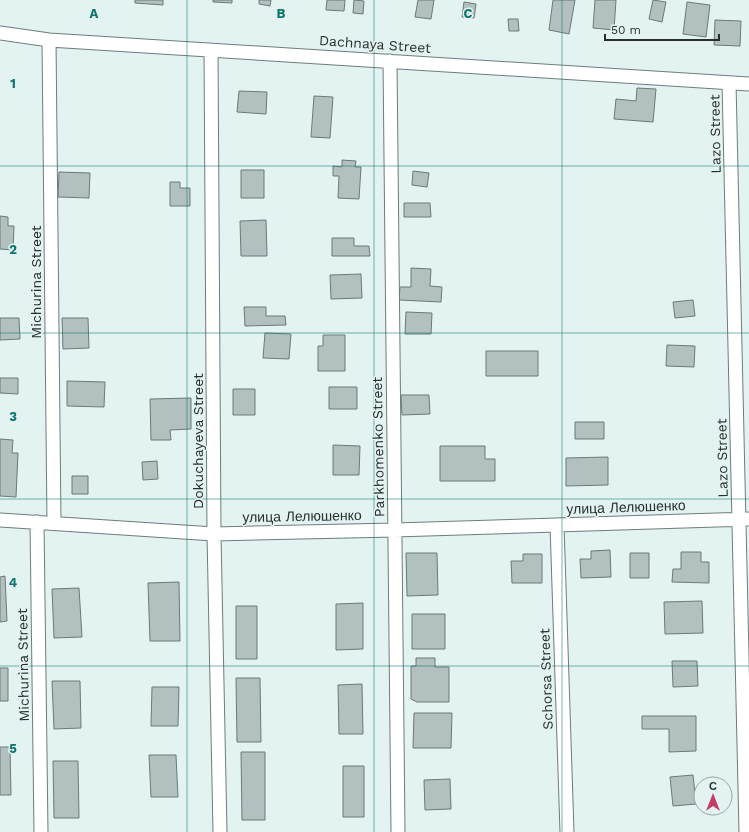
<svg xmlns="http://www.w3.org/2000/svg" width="749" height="832" font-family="'Work Sans',sans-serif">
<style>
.building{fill:#b2c1c0;stroke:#6b7a79}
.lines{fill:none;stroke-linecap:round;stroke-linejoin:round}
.street-casing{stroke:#6e7c7b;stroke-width:15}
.street{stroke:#fff;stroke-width:13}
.grid{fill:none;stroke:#0f766e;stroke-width:1;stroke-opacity:0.55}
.labels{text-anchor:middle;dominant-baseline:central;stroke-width:3;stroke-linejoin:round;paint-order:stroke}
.street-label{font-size:14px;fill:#292f2e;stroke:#e2f3f2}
.grid-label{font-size:13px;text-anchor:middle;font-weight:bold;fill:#0f766e;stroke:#e2f3f2;stroke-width:3;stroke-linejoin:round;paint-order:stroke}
</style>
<rect width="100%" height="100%" fill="#e2f3f2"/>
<path class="building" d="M135,0H163V5L135,3Z
M213,0H232V3L213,2Z
M259,0H271L270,6L259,4Z
M327,0H345L344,11L326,10Z
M354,0L364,1L363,14L353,13Z
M418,0H434L431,19L415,17Z
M553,0H575L569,34L549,30Z
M595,0H616L614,30L593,28Z
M653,0L666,2L662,22L649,19Z
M464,2L476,4L474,18L462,17Z
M687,2L710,5L706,37L683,34Z
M508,19H518L519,31H509Z
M715,20L741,21L740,46L714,45Z
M637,88L656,89L653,122L614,119L616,99L636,101Z
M239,91L267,92L266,114L237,112Z
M314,96L333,97L330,138L311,137Z
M342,160L356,161L355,167H361L359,199L338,198L339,176H333V166L342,167Z
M241,170H264V198H241Z
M413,171L429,173L427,187L412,185Z
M59,172L90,173L89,198L58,197Z
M170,182H180V188H190V206H170Z
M404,203H430L431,217H404Z
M0,216L8,217V226H14L13,250L0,249Z
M266,220L267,256H241L240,221Z
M332,238H354V246H369L370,256H332Z
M411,268L431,269L430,286L442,287L441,302L399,300L400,287H411Z
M361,274L362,298L331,299L330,275Z
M693,300L695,316L675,318L673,302Z
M244,307H266V316H285L286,325L245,326Z
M406,312L432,313L431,334H405Z
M0,318H19L20,339L0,340Z
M62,318H88L89,348L63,349Z
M265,333L291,334L289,359L263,358Z
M323,335H345V371H318V346H323Z
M667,345L695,346L694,367L666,366Z
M486,351H538V376H486Z
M0,378H18V394L0,393Z
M67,381L105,382L104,407L67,406Z
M329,387H357V409H329Z
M233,389H255V415H233Z
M401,395H429L430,414L402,415Z
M191,398V429L170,430L171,440H151L150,399Z
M575,422H604V439H575Z
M0,439L13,440L12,453H18L16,497L0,496Z
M333,445L360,446L359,475H333Z
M440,446H485V459H495V481H440Z
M608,457V485L566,486V458Z
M157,461L158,479L143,480L142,462Z
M72,476H88V494H72Z
M610,550L611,577L581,578L580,559H591V551Z
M681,552H701V562H709V583L672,582L673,569H681Z
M406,553H437L438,595L407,596Z
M630,553H649V578H630Z
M523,554H542V583H512L511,561H523Z
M5,576L7,621L0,622V577Z
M179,582L180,641H150L148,583Z
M79,588L82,637L54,638L52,589Z
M702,601L703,633L665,634L664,602Z
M363,603V649L336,650V604Z
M236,606H257V659H236Z
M412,614H445V649H412Z
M416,658H435V667H449V702H417L411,699V666H416Z
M672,661H697L698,686L673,687Z
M0,668H8V701H0Z
M236,678H260L261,742H237Z
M52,681H80L81,728L54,729Z
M362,684L363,734H339L338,685Z
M152,687H179L178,726H151Z
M414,713H452L451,748H413Z
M642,716H696V751L669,752V729H642Z
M0,747H10L11,795H0Z
M241,752H265V820H242Z
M149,755H176L178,797H151Z
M53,761H78L79,818H54Z
M343,766H364V817H343Z
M693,775L696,804L673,806L670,777Z
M450,779L451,809L425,810L424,780Z"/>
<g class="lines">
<defs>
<path id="street" d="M0,33L49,40L749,84
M49,40L54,523
M211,50L214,534L220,832
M390,61L398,832
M729,83L746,832
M0,520L214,534L395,530L749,519
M37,522L41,832
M557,525L567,832"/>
</defs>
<use href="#street" class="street-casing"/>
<use href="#street" class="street"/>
</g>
<path class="grid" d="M187,0V832M374,0V832M562,0V832M0,166H749M0,333H749M0,499H749M0,666H749"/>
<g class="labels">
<g class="street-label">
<text transform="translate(375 44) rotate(4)">Dachnaya Street</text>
<text transform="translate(715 134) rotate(-91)">Lazo Street</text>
<text transform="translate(36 282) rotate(-90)">Michurina Street</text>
<text transform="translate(198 441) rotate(-90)">Dokuchayeva Street</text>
<text transform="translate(378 447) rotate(-91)">Parkhomenko Street</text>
<text transform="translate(722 458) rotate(-91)">Lazo Street</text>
<text transform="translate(626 507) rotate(-2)">улица Лелюшенко</text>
<text transform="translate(302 516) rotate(-1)">улица Лелюшенко</text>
<text transform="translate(23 665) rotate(-91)">Michurina Street</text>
<text transform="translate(546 679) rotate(-92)">Schorsa Street</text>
</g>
</g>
<g class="grid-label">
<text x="94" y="18">A</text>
<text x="281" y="18">B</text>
<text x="468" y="18">C</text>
<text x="13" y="88">1</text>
<text x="13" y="254">2</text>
<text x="13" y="421">3</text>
<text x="13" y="587">4</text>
<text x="13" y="753">5</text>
</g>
<g transform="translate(713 796)"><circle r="19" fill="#e2f3f2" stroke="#98a5a4"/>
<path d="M0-3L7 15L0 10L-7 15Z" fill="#c93b67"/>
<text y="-6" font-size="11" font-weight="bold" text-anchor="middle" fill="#292f2e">С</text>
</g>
<path d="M605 34v6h114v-6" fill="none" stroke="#292f2e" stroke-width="2"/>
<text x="611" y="34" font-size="12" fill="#292f2e" stroke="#e2f3f2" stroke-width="3" paint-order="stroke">50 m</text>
</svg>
